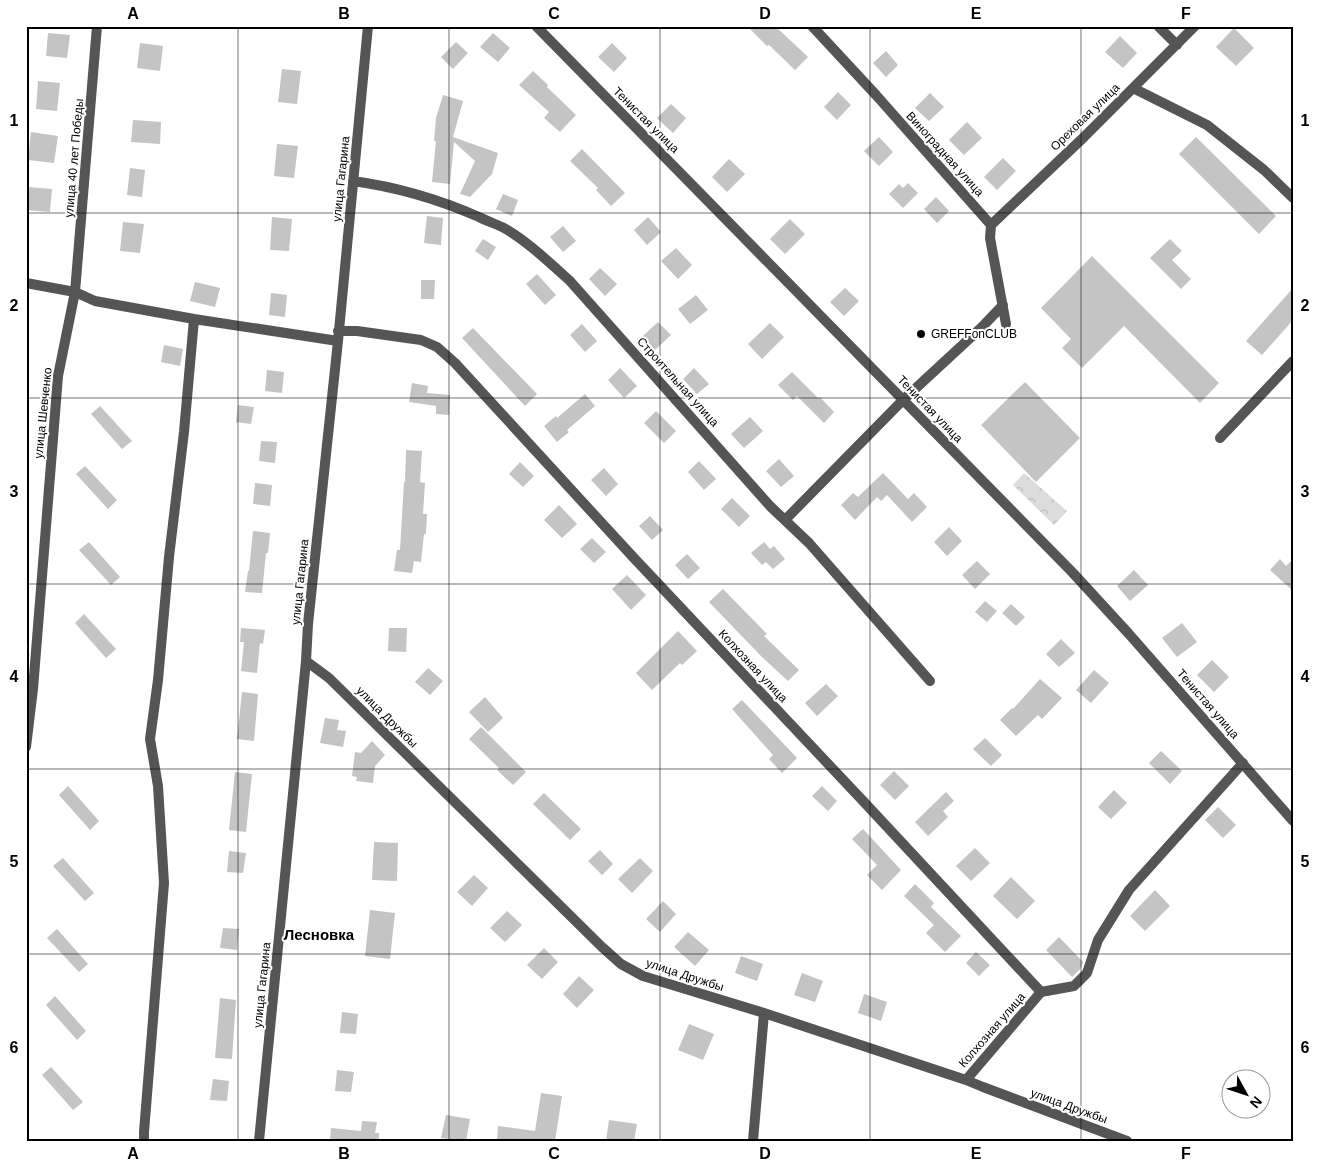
<svg xmlns="http://www.w3.org/2000/svg" width="1319" height="1167" font-family="Arial,sans-serif">
<style>
.park{fill:url(#park-crowns)}
.building{fill:#c4c4c4}
.lines{fill:none;stroke-linecap:round;stroke-linejoin:round}
.minor{stroke:#555;stroke-width:10}
.grid{fill:none;stroke:#000;stroke-width:1;stroke-opacity:0.55}
.poi-dot{fill:#000;stroke:#fff;stroke-width:2}
.labels{text-anchor:middle;dominant-baseline:central;stroke-width:4;stroke-linejoin:round;paint-order:stroke}
.street-label{font-size:12px;fill:#000;stroke:#fff}
.poi-label{font-size:12px;fill:#000;stroke:#fff;text-anchor:start}
.quarter-label{font-size:15px;font-weight:bold;fill:#000;stroke:#fff}
.neatline{fill:none;stroke:#000;stroke-width:2}
.grid-label{font-size:16px;text-anchor:middle;font-weight:bold;fill:#000}
</style>
<defs>
<pattern id="park-crowns" width="20" height="18" patternUnits="userSpaceOnUse" patternTransform="scale(1.25)"><rect width="20" height="18" fill="#dcdcdc"/><path d="M2 6a3 3 0 1 1 6 0M12 15a3 3 0 1 1 6 0" fill="none" stroke="#bbb"/></pattern>
</defs>
<rect width="100%" height="100%" fill="#fff"/>
<path class="park" d="M1024,473L1067,511L1054,525L1013,485Z"/>
<path class="building" d="M747,26H775L808,57L795,70L769,45L767,46Z
M1234,28L1254,48L1236,66L1216,47Z
M48,33L70,35L67,58L46,56Z
M493,33L510,48L498,62L480,47Z
M1120,36L1137,53L1123,68L1105,52Z
M456,42L468,53L453,69L441,57Z
M140,43L163,46L160,71L137,68Z
M612,43L627,58L614,72L598,57Z
M886,51L898,65L886,77L873,63Z
M282,69L301,71L297,104L278,102Z
M533,71L548,85L547,87L576,115L560,132L544,118L549,112L519,85Z
M38,81L60,83L57,111L36,109Z
M838,92L851,105L837,120L824,107Z
M930,93L944,107L929,121L915,108Z
M443,95L463,101L453,137L498,153L492,174L470,197L460,194L475,161L454,142L450,184L432,182L436,141H434L436,118Z
M671,104L686,118L673,133L657,118Z
M133,120L161,122L160,144L131,142Z
M967,122L982,138L964,155L949,140Z
M31,132L58,136L54,163L28,160Z
M879,137L893,152L879,166L864,151Z
M1196,137L1276,216L1259,234L1179,154Z
M277,144L298,146L294,178L274,176Z
M582,149L625,193L611,206L596,190L598,188L570,161Z
M1003,158L1016,171L997,190L984,177Z
M729,159L745,174L727,192L712,177Z
M130,168L145,170L142,197L127,195Z
M908,183L918,193L903,208L889,194L899,184L903,188Z
M28,187L52,189L50,212L26,210Z
M503,194L518,200L512,216L496,209Z
M936,197L949,211L937,223L924,209Z
M427,216L443,218L441,245L424,243Z
M272,217L292,219L289,251L270,250Z
M648,217L661,232L647,245L634,230Z
M790,219L805,234L785,254L770,239Z
M123,222L144,224L140,253L120,251Z
M563,226L576,241L563,252L550,237Z
M483,239L496,247L488,260L475,251Z
M1170,239L1182,251L1172,260L1191,279L1181,289L1150,258Z
M676,248L692,265L678,279L661,261Z
M1092,256L1219,383L1200,403L1124,326L1082,368L1062,348L1071,339L1041,308Z
M600,268L617,284L605,296L589,279Z
M537,274L556,295L545,305L526,284Z
M421,280H435L434,299H421Z
M195,282L220,288L215,307L190,301Z
M845,288L859,301L844,316L830,302Z
M1293,288V320L1262,355L1246,341Z
M271,293L287,295L285,317L269,315Z
M696,295L708,310L690,324L678,309Z
M658,322L671,335L655,350L642,337Z
M770,323L784,337L762,359L748,344Z
M582,324L597,341L585,352L570,335Z
M473,328L537,394L525,406L462,338Z
M164,345L183,349L180,366L161,362Z
M620,368L637,386L624,398L608,380Z
M694,368L709,384L697,394L683,379Z
M267,370L284,372L282,393L265,391Z
M792,372L818,398L820,397L834,412L824,423L797,396L793,400L778,385Z
M1025,382L1080,438L1036,482L981,425Z
M412,383L428,386L427,393L450,395L449,415L436,414V406L409,402Z
M585,394L595,406L567,430L569,432L557,442L544,426L556,416L557,418Z
M238,405L254,407L251,424L236,422Z
M100,406L132,441L122,449L91,414Z
M656,411L676,431L664,443L644,423Z
M750,417L763,431L744,448L731,434Z
M261,441L277,442L275,463L259,461Z
M406,450L422,451L420,482L425,483L423,514H427L426,534H424L421,562L414,561L412,573L394,571L397,550H400L404,482H405Z
M779,459L794,476L781,487L766,471Z
M699,461L716,479L704,490L688,472Z
M520,462L534,476L523,487L509,474Z
M85,466L117,500L108,509L76,474Z
M604,468L618,484L606,496L591,480Z
M883,473L908,499L914,493L927,507L912,522L887,495L881,501L877,497L855,520L841,505L853,493L858,497Z
M255,483L272,485L270,506L253,504Z
M732,498L750,516L739,527L721,509Z
M559,505L577,524L562,538L544,520Z
M650,516L663,530L652,540L639,526Z
M949,527L962,541L947,556L934,542Z
M253,531L270,533L268,553H266L262,593L245,592L248,571H249Z
M592,538L606,552L594,563L580,549Z
M89,542L120,577L111,585L79,550Z
M764,542L770,549L774,546L785,559L773,569L766,562L762,565L751,553Z
M687,554L700,568L688,579L675,565Z
M1280,559L1286,566L1293,559V591L1270,570Z
M977,561L990,574L975,589L962,575Z
M1134,570L1148,585L1130,601L1117,586Z
M627,575L646,595L631,610L612,589Z
M723,589L767,634L764,636L799,670L788,681L761,656L709,602Z
M985,601L997,611L987,622L975,612Z
M1011,604L1025,617L1016,626L1002,613Z
M84,614L116,649L106,658L75,623Z
M1182,623L1197,642L1177,657L1162,638Z
M241,628L265,630L263,644L260,643L257,673L241,671L244,642H240Z
M389,628H407L406,652L388,651Z
M678,631L697,651L682,665L680,663L652,690L636,673Z
M1061,639L1075,653L1059,667L1046,654Z
M1212,660L1229,677L1214,692L1197,675Z
M428,668L443,681L430,695L415,682Z
M1094,670L1109,683L1091,703L1076,690Z
M1040,679L1062,698L1042,719L1038,715L1016,736L1000,720L1012,708L1013,709Z
M826,684L838,696L817,716L805,703Z
M242,692L258,694L254,741L237,739Z
M485,697L503,718L488,732L469,712Z
M742,700L797,758L782,773L769,759L773,755L732,709Z
M325,718L339,720L337,730L346,731L343,747L320,743Z
M481,727L526,772L513,785L497,770L499,768L469,739Z
M985,738L1002,755L991,766L973,749Z
M372,741L385,755L375,766L373,783L356,781L357,777L352,776L355,752L361,753Z
M1161,751L1182,771L1170,784L1149,763Z
M894,771L909,786L895,800L880,785Z
M235,772L252,774L246,832L229,830Z
M68,786L99,821L90,830L59,795Z
M822,786L837,801L828,811L812,796Z
M1114,790L1127,803L1111,819L1098,807Z
M946,792L954,801L943,811L948,817L928,836L915,822Z
M544,793L581,829L570,840L533,804Z
M1218,807L1236,825L1223,838L1205,820Z
M863,829L901,870L882,890L867,875L877,865L852,839Z
M374,842L398,843L397,881L372,880Z
M975,848L990,863L971,881L956,866Z
M600,850L613,864L602,875L588,861Z
M229,851L246,853L243,873L227,872Z
M63,858L94,893L85,901L53,866Z
M640,858L653,871L632,893L618,879Z
M474,875L488,888L472,906L457,892Z
M1011,877L1035,901L1017,919L993,896Z
M915,884L934,903L931,907L961,936L945,952L926,933L934,925L904,896Z
M1155,890L1170,906L1145,931L1130,916Z
M663,901L676,914L660,932L646,919Z
M370,910L395,913L390,959L365,956Z
M507,911L522,925L505,942L490,928Z
M223,928L239,929L237,950L220,948Z
M57,929L88,964L79,972L47,938Z
M688,932L709,950L695,966L674,947Z
M1059,937L1083,962L1081,968L1072,977L1046,950Z
M544,948L558,962L542,979L527,965Z
M976,952L990,965L979,976L966,963Z
M741,956L763,964L757,981L735,973Z
M802,973L823,981L815,1002L794,995Z
M579,976L594,990L577,1008L563,994Z
M864,994L887,1002L881,1021L858,1013Z
M55,996L86,1031L77,1040L46,1005Z
M220,998L236,1000L232,1059L215,1058Z
M342,1012L358,1014L356,1034L340,1033Z
M689,1024L714,1034L703,1060L678,1050Z
M51,1067L83,1102L73,1110L42,1075Z
M337,1070L354,1072L351,1092L335,1091Z
M213,1079L229,1081L227,1101L210,1100Z
M541,1093L562,1096L555,1141H497L498,1126L535,1131Z
M446,1115L470,1119L466,1141L441,1138Z
M609,1120L637,1124L634,1141H606Z
M362,1121L377,1122L375,1133H379V1141H330L331,1128L361,1131Z"/>
<g class="lines">
<path class="minor" d="M536,26L1073,573L1129,634L1293,821
M812,26L876,95L991,225L990,238L1006,324
M1158,26L1177,45
M1133,88L1207,125L1264,170L1293,198
M353,181C397,187 438,199 479,217C487,221 496,224 504,228C527,241 550,263 570,281L770,506L809,543L930,681
M991,225L1083,138L1195,26
M26,283L75,292L95,301L194,319L338,341
M338,331H357L421,340L437,347L455,363L633,557L864,802L1041,992L966,1080
M1220,438L1293,361
M785,520L903,400L982,327L1003,305
M306,661L329,678L602,947L621,964L643,976L764,1013L966,1080L983,1087L1127,1141
M26,747L33,689L58,376L75,292L97,26
M1041,992L1074,986L1087,973L1098,940L1129,890L1243,763
M144,1141V1132L164,883L158,786L150,739L158,680L169,557L184,432L194,319
M259,1141L306,661L308,624L338,341L368,26
M753,1141L764,1013"/>
</g>
<path class="grid" d="M238,26V1141M449,26V1141M660,26V1141M870,26V1141M1081,26V1141M26,213H1293M26,398H1293M26,584H1293M26,769H1293M26,954H1293"/>
<circle class="poi-dot" cx="921" cy="334" r="5"/>
<g class="labels">
<g class="street-label">
<text transform="translate(1085 117) rotate(-44)">Ореховая улица</text>
<text transform="translate(646 120) rotate(45)">Тенистая улица</text>
<text transform="translate(945 154) rotate(48)">Виноградная улица</text>
<text transform="translate(74 158) rotate(-85)">улица 40 лет Победы</text>
<text transform="translate(341 179) rotate(-84)">улица Гагарина</text>
<text transform="translate(678 382) rotate(48)">Строительная улица</text>
<text transform="translate(930 409) rotate(46)">Тенистая улица</text>
<text transform="translate(43 413) rotate(-84)">улица Шевченко</text>
<text transform="translate(300 582) rotate(-84)">улица Гагарина</text>
<text transform="translate(753 666) rotate(47)">Колхозная улица</text>
<text transform="translate(1208 704) rotate(49)">Тенистая улица</text>
<text transform="translate(387 717) rotate(45)">улица Дружбы</text>
<text transform="translate(685 975) rotate(18)">улица Дружбы</text>
<text transform="translate(262 985) rotate(-84)">улица Гагарина</text>
<text transform="translate(992 1030) rotate(-49)">Колхозная улица</text>
<text transform="translate(1069 1106) rotate(20)">улица Дружбы</text>
</g>
<g class="poi-label">
<text x="931" y="334">GREFFonCLUB</text>
</g>
<g class="quarter-label">
<text x="319" y="934">Лесновка</text>
</g>
</g>
<rect width="1319" height="1167" fill="none" stroke="#ffffff" stroke-width="55"/>
<g transform="translate(1246 1094) rotate(130)"><circle r="24" fill="#ffffff" stroke="#999999"/>
<path d="M0-4L9 19L0 12L-9 19Z" fill="#000000"/>
<text y="-8" font-size="14" font-weight="bold" text-anchor="middle" fill="#000000">N</text>
</g>
<rect x="28" y="28" width="1264" height="1112" class="neatline"/>
<g class="grid-label">
<text x="133" y="19">A</text>
<text x="344" y="19">B</text>
<text x="554" y="19">C</text>
<text x="765" y="19">D</text>
<text x="976" y="19">E</text>
<text x="1186" y="19">F</text>
<text x="14" y="126">1</text>
<text x="1305" y="126">1</text>
<text x="14" y="311">2</text>
<text x="1305" y="311">2</text>
<text x="14" y="497">3</text>
<text x="1305" y="497">3</text>
<text x="14" y="682">4</text>
<text x="1305" y="682">4</text>
<text x="14" y="867">5</text>
<text x="1305" y="867">5</text>
<text x="14" y="1053">6</text>
<text x="1305" y="1053">6</text>
<text x="133" y="1159">A</text>
<text x="344" y="1159">B</text>
<text x="554" y="1159">C</text>
<text x="765" y="1159">D</text>
<text x="976" y="1159">E</text>
<text x="1186" y="1159">F</text>
</g>
</svg>
